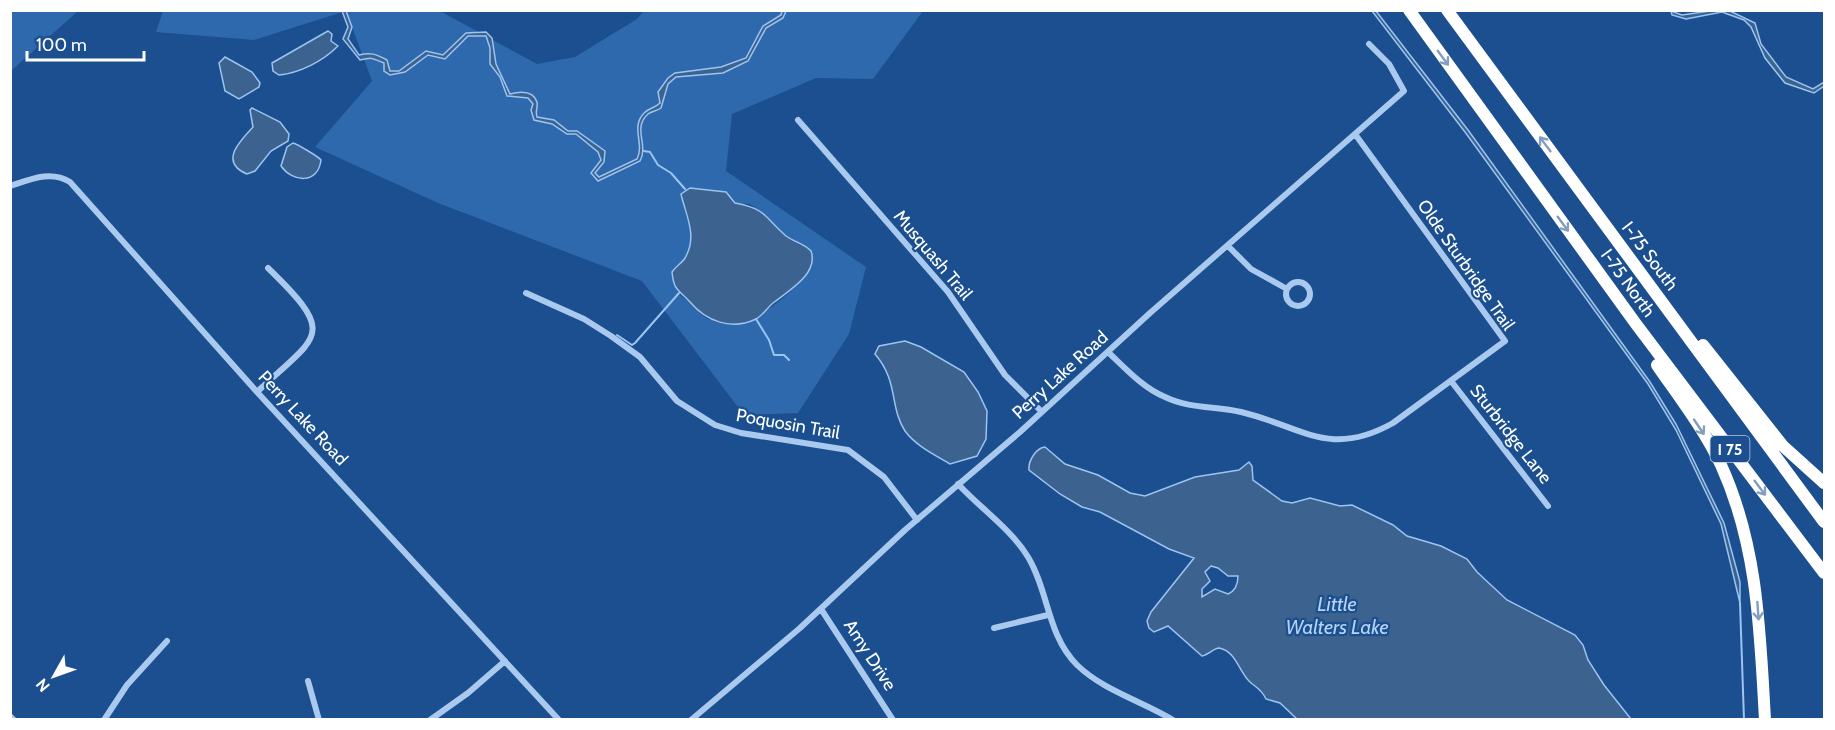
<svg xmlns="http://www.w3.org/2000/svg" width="1835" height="730" font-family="Cabin,sans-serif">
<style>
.green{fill:#2e69ad;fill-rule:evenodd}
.water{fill:#3c6290;stroke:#9cc4f0;stroke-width:1.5;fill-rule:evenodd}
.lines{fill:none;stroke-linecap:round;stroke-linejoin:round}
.stream{stroke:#9cc4f0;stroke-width:2}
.minor{stroke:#a9c9ee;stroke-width:6}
.motorway{stroke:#fff;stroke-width:12}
.oneway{stroke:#829ec1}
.labels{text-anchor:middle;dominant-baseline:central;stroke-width:4.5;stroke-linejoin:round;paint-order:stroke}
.shield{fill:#1b4f8f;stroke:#bbcadd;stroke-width:1.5}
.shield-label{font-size:16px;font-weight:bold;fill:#fff}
.street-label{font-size:18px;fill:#fff;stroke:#1b4f8f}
.water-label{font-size:20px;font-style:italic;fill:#b5d3f5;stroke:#1b4f8f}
</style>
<rect width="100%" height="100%" fill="#1b4f8f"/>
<path class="green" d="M11,10H78V11L11,71Z
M163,11H440L537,64L575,57L637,19L644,11H923L873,79L816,78L732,114L726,171L866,267L849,334L798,413L744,415L642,281L438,203L315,147L372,81L346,11L254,40L156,32ZM697,188L722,191L735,203L750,204L761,211L786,236L803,246L812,267C785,302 729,352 691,304C687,299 679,296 677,291C674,286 675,274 674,268C703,244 686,224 681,194Z"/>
<path class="water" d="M342,11H346L352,27L348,39L359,55C370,52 376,54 387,60L390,71H399L426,51L443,55L466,33L486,32L492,38L496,64L510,94C518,92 533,90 537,102C538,108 535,111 537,117L554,120L568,131H577L605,151L604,162L595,173L599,177L637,159C645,143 630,128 644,113C649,108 655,108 660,103L658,92L668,78L675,73L721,67L746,58L763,26L781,15L782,11H786L783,18L766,28L748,61L723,73L676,77L668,84L661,108C657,111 652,111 648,114C632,128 649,145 640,161L598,181L591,173L601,160L598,152L576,134H567L552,124L534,120L531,110L533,104L528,98L507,96L500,77L490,64V48L486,36H468L445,59L428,55L405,72L390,75L384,71V63C370,58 374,57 360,60L343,39L348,27Z
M1372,11H1376L1468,130L1650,382L1676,424L1724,523L1740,582V603L1721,524L1676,430L1648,384L1465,132Z
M1710,11H1730L1755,23L1761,44L1786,77L1813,89L1824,82V86L1814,93L1785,83L1765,58L1751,27L1744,20L1722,12L1686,19L1672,15L1671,11L1682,15Z
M328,31L332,34L331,41L338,46C323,61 300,73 279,75L273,71L272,63Z
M225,57L252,72L260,83L259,87L239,99L225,91L219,63Z
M252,108L280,122L289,134L288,141L271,151L255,171L247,174C219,162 239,142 253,127L250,110Z
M293,143C297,144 319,157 321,160C318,185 292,182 281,166L287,147Z
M690,188L726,192L735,203C767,209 764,217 786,236C794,242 805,244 811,251C819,274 788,291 773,303C767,308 763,315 756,319C731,331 706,321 690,302C678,289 674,291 672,272C676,266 682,263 685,258C698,236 686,216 681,194Z
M905,341L921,347L964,372L978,392L987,411L986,439L977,456L950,464C935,455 916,446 905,431C889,406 899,382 875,354L879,346Z
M1045,447L1065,464L1098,475L1130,493L1145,496L1195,477L1239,470L1249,462L1252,466L1253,480L1282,501L1292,503L1310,498L1340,506L1352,505L1393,525L1407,536L1441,546L1467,559L1477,572L1507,600L1575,635L1583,645L1588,660L1604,685L1631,719H1297L1280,703L1266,699C1262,690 1257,688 1250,682C1239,672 1236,651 1219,648C1214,648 1208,655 1202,656L1168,626L1154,632L1149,628L1147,621L1151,612L1194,558L1169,549L1100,512L1082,507L1060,494L1029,470C1028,461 1036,448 1045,447ZM1211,566L1218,568L1228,576H1238C1238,584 1235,591 1228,594L1215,589L1202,597V589L1210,581L1205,572Z"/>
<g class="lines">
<path class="stream" d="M644,151L650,152L658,165L671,173L685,189
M756,319L769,340L774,355H784L789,360
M617,335L632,345L635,343L679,293
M1740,603L1744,720"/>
<path class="minor" d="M798,120L948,292L1005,375L1041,411
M10,186C31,179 51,170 70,182L257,392L559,720
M1228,246L1251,269L1287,289
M1286 294a12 12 0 1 1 24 0a12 12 0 1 1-24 0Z
M526,293L584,319L611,336L640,357L677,401L715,425L741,433L848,450L884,477L917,520
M1108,352C1125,368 1143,388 1165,397C1190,409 1215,406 1241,412C1301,426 1329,459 1393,423L1505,341L1355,134
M1451,381L1548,506
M257,392C319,334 338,336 268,268
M958,484C980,508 1011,529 1028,557C1049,592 1047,635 1077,665C1104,691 1142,701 1173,720
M821,609L893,720
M994,628L1048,615
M308,681L319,720
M10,716L14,720
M104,720L127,685L167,641
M430,720L468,693L505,661
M691,720L800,628L905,530L1020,432L1150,313L1404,91L1389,64L1369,44"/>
<path class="motorway" d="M1409,10L1636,324L1824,573
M1447,10L1824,522
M1703,345L1783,446L1824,483
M1657,365C1679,397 1704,429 1721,465C1758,546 1760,632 1765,720"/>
</g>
<defs><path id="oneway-shaft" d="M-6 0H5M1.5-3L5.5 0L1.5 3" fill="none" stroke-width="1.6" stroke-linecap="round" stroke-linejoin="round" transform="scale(1.5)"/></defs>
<g class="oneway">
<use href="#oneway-shaft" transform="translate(1443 58) rotate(54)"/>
<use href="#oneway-shaft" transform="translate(1545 144) rotate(-127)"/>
<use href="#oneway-shaft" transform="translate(1563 224) rotate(54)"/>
<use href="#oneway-shaft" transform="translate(1699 427) rotate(56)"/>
<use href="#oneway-shaft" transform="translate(1760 488) rotate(53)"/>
<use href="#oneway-shaft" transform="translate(1758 611) rotate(86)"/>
</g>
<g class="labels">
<rect class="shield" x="1710.5" y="436" width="39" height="26" rx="4.5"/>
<g class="shield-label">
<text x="1730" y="449">I 75</text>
</g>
<g class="street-label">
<text transform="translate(933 255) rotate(50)">Musquash Trail</text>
<text transform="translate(1650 256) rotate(53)">I-75 South</text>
<text transform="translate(1466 265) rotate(55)">Olde Sturbridge Trail</text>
<text transform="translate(1628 283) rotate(54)">I-75 North</text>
<text transform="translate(1060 375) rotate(-42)">Perry Lake Road</text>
<text transform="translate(303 418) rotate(47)">Perry Lake Road</text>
<text transform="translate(788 424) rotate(10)">Poquosin Trail</text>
<text transform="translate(1511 434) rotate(52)">Sturbridge Lane</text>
<text transform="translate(870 655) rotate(57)">Amy Drive</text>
</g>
<g class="water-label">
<text x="1337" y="604">Little<tspan x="1337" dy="23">Walters Lake</tspan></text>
</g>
</g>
<rect width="1835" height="730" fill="none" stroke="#ffffff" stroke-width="24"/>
<g transform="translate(54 676) rotate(230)" stroke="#1b4f8f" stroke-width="4.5" paint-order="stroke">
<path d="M0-4.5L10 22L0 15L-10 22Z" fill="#ffffff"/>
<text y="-9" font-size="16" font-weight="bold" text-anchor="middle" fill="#ffffff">N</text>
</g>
<path d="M27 51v9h117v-9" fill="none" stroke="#ffffff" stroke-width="3"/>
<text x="36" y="51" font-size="18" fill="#ffffff" stroke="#1b4f8f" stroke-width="4.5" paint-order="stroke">100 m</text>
</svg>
